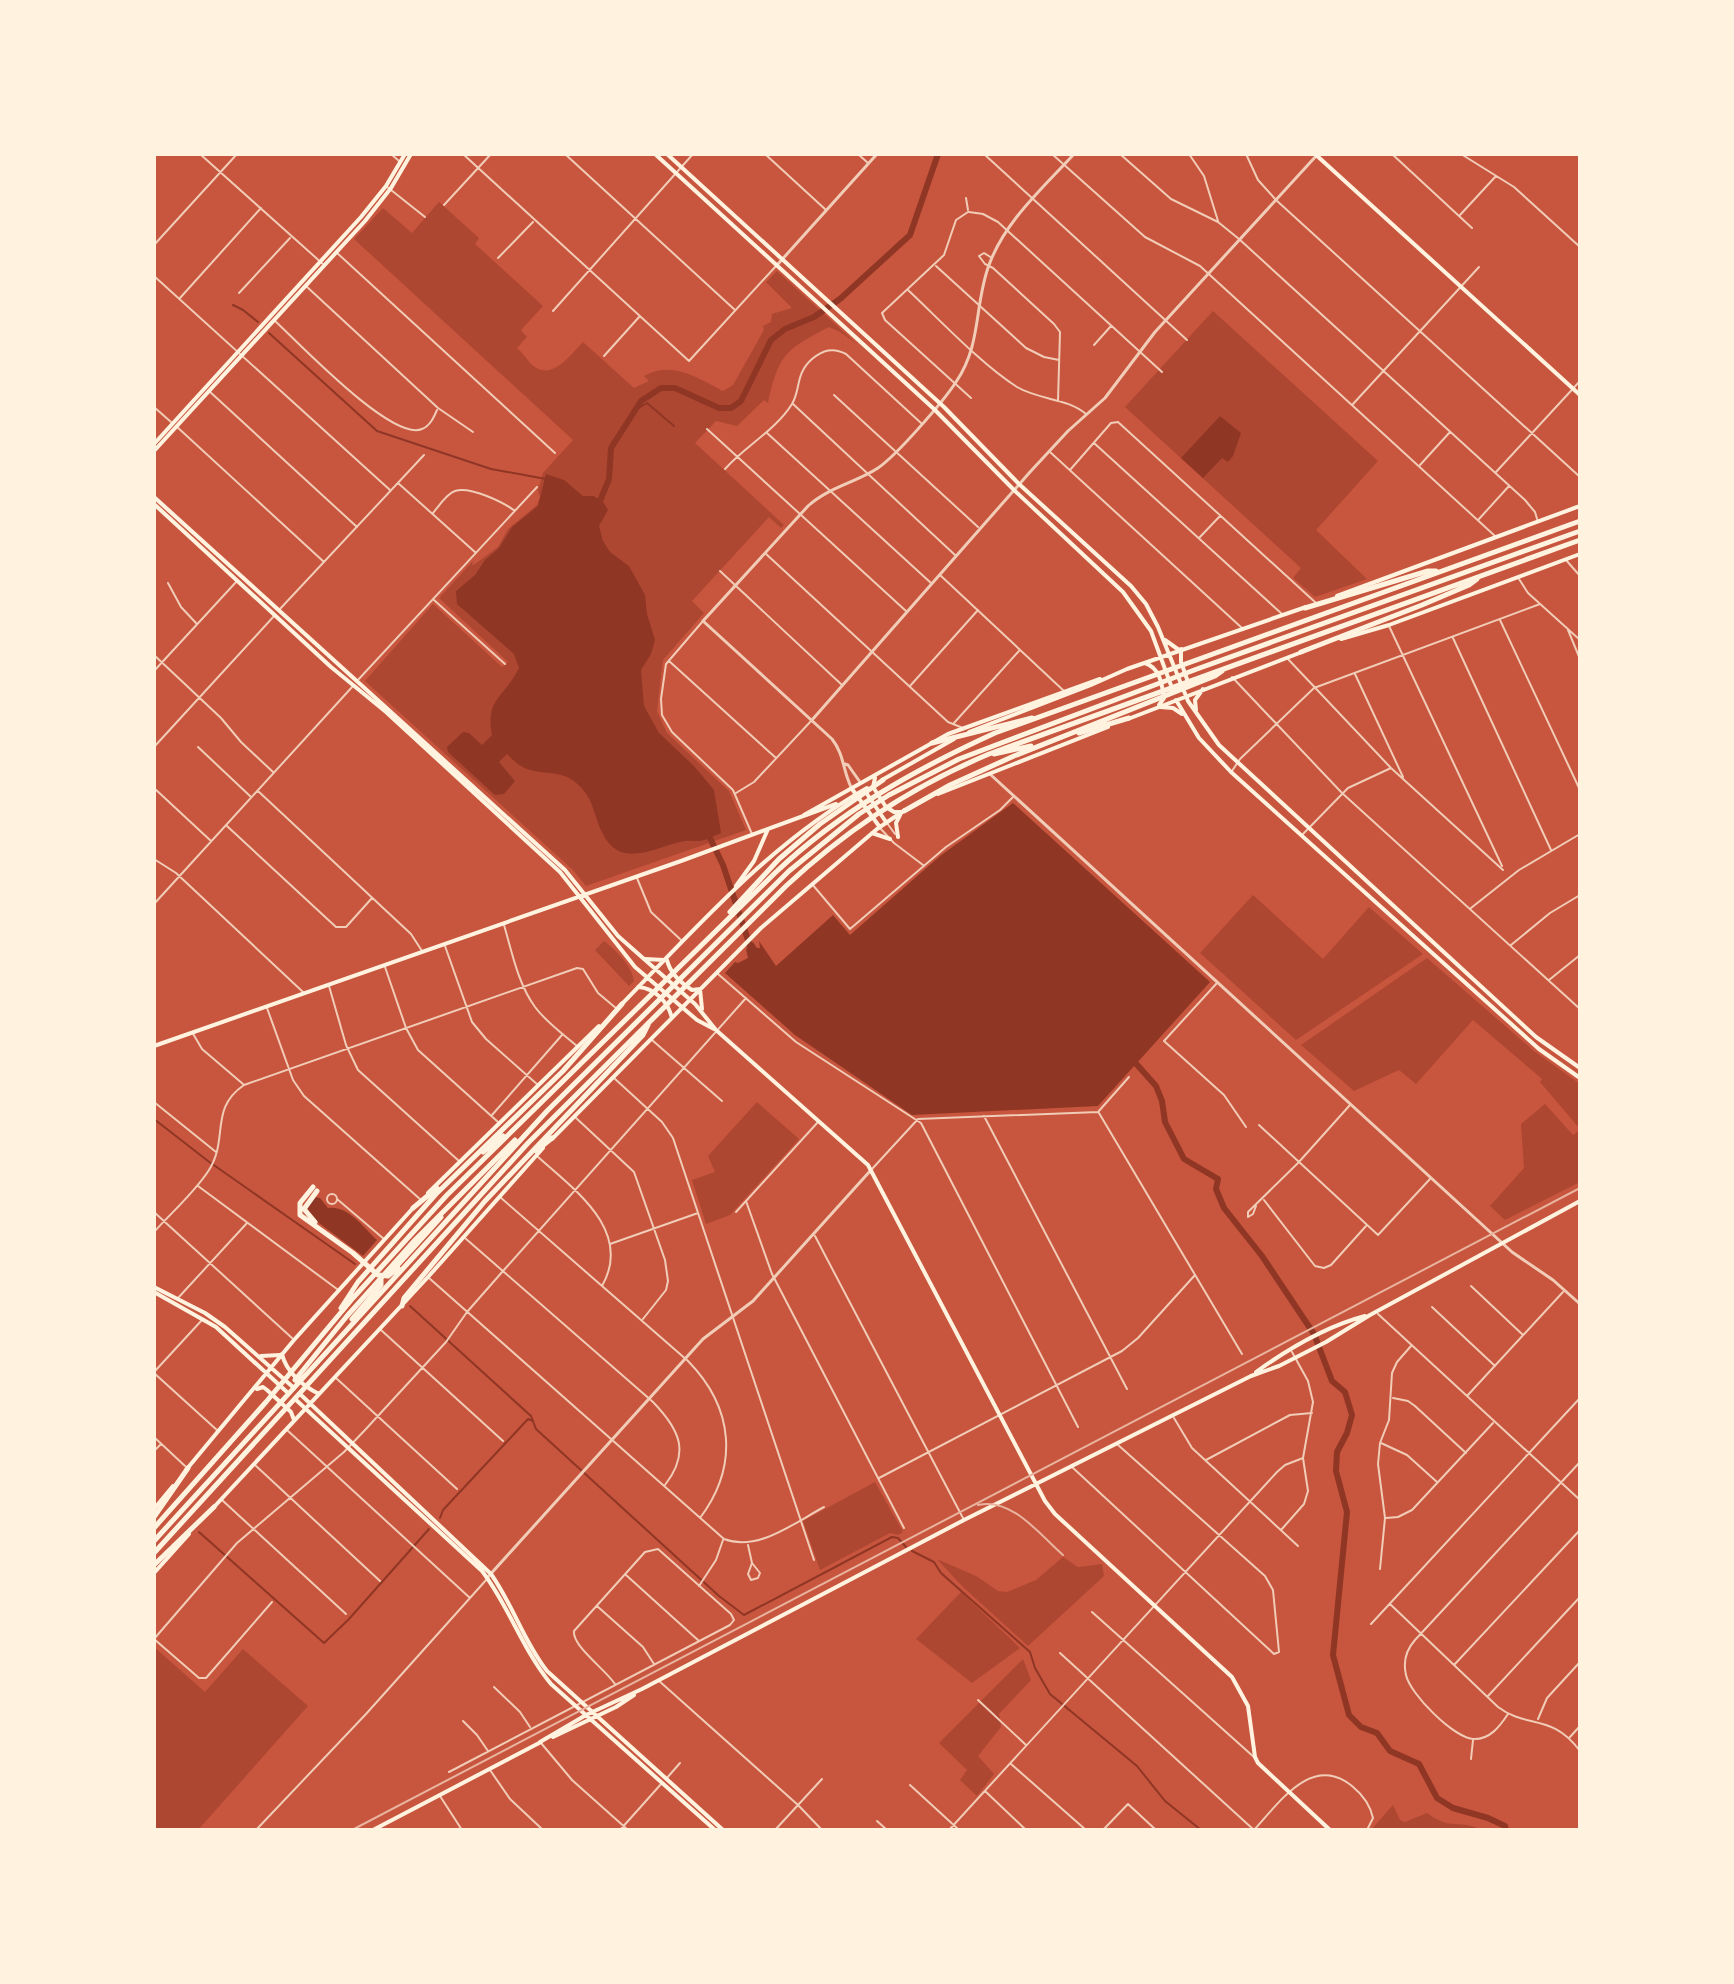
<svg xmlns="http://www.w3.org/2000/svg" width="1734" height="1984" font-family="Helvetica,sans-serif">
<style>
.green{fill:#ae4732}
.water{fill:#8f3625}
.lines{fill:none;stroke-linecap:round;stroke-linejoin:round}
.stream{stroke:#8f3625;stroke-width:2}
.river{stroke:#8f3625;stroke-width:6}
.minor{stroke:#f1ccb7;stroke-width:2}
.tertiary{stroke:#f1ccb7;stroke-width:3}
.secondary{stroke:#fff3e0;stroke-width:4}
.motorway{stroke:#fff3e0;stroke-width:5}
.rail{stroke:#e9b49f;stroke-width:2}
</style>
<rect width="100%" height="100%" fill="#c8553d"/>
<path class="green" d="M439,202L479,238L475,244L543,306L521,330L527,337L517,348C522,352 526,358 530,363C551,384 570,355 583,342L634,388L649,381L644,376C672,360 698,378 723,391L733,385L764,330L763,326L771,322L772,314L792,308L766,282L777,271L857,344L840,332L829,327C785,350 779,354 768,403L764,400L737,426L716,421L695,443L784,525L781,528L769,517L692,601L704,613L663,660L657,711L667,733L729,791L746,830L586,886L573,870L365,681L433,604L502,667L508,662L439,598L473,561L472,565L475,564L498,547L508,529L537,505L540,497L538,491L543,473L573,440L354,239L383,208L412,233Z
M1213,311L1378,461L1316,530L1367,579L1315,597L1293,578L1301,568L1125,407Z
M1253,895L1323,959L1369,907L1423,954L1296,1040L1200,953Z
M604,941C616,950 632,966 634,981L629,986L595,950Z
M1427,958L1534,1051L1580,1084V1129L1540,1082L1542,1079L1473,1020L1416,1084L1399,1070L1354,1091L1301,1045Z
M757,1102L799,1139L730,1215L706,1224L692,1180L715,1172L708,1156Z
M1545,1104L1573,1135L1580,1130V1182L1505,1220L1490,1206L1524,1168L1521,1124Z
M875,1482L903,1532L898,1535L890,1533L820,1570L803,1521Z
M1063,1557L1078,1567L1102,1564L1104,1576L1028,1646L962,1586L937,1559L976,1576L998,1591L1007,1592L1036,1580Z
M961,1592L1020,1648L972,1683L916,1639Z
M154,1647L205,1692L243,1649L308,1706L198,1830H154Z
M1023,1659L1031,1680L999,1714L1001,1727L978,1756L994,1774L977,1796L960,1780L967,1770L939,1743Z
M1393,1805L1400,1820L1405,1822L1427,1813C1450,1831 1462,1819 1481,1830H1371Z"/>
<path class="water" d="M1220,416L1241,433L1233,456L1228,462L1222,458L1203,478L1181,458Z
M546,474L564,480L583,496H594L604,503L608,510L599,526L603,541L610,552L629,566L645,595L647,614L655,640L651,654L641,670L644,706L659,733L694,766L714,790L721,833C714,836 705,841 698,841C691,841 687,840 680,842C654,848 620,869 603,834C592,813 595,798 574,781C558,769 537,776 521,766C516,763 511,758 507,754L499,762L515,781L504,794L495,795L448,752L447,747L463,732L469,733L482,745L492,735C485,698 505,697 519,668L514,654L457,604L456,591L475,575L485,560L499,548L512,527L538,506Z
M1013,803L1210,982L1098,1106L912,1115L795,1035L725,973L735,962L738,963L748,958L746,949L753,942L757,948H760L759,941L776,966L833,915L850,935L940,856Z
M315,1197L320,1198L328,1208C348,1205 363,1227 377,1240L363,1256L315,1220L307,1208Z"/>
<g class="lines">
<path class="stream" d="M233,305L243,310L258,322
M269,333L377,431L491,469L546,479
M637,409L647,403L674,426
M154,1119L208,1161L355,1264
M410,1306L531,1416L536,1429L719,1596L744,1615L892,1537L898,1538L906,1547
M440,1518L443,1510L528,1419L533,1421
M199,1532L324,1643L349,1619L429,1529
M912,1551L934,1562L941,1573L1030,1652L1035,1668L1050,1694L1137,1766L1165,1801L1201,1830"/>
<path class="river" d="M598,506L609,479L611,448L641,401L661,388H675L719,408H731L741,401L771,340L785,329L814,317L840,299L910,235L938,154
M707,832L723,865L752,952
M1131,1058L1156,1086L1162,1101L1165,1122L1184,1159L1218,1179L1216,1189L1224,1208L1262,1256L1314,1334L1332,1381L1345,1392L1352,1415L1347,1433L1337,1452L1336,1471L1347,1512L1333,1655L1349,1715L1361,1727L1377,1733L1390,1751L1419,1764L1437,1798L1453,1808L1488,1818L1505,1826L1506,1830"/>
<path class="minor" d="M200,154L324,265
M391,154L399,161
M463,154L689,361L776,266
M565,154L735,310
M765,154L826,210
M858,154L868,163
M984,154L1187,340
M1052,154L1145,237L1200,266L1495,536
M1120,154L1171,199L1218,222L1239,239L1525,500L1535,512L1538,522
M1189,154L1204,176L1218,221
M1246,154L1258,180L1276,200L1580,477
M1392,154L1472,228
M1461,154L1514,187L1580,247
M386,186L425,217
M966,198L968,210
M444,205L491,154
M968,212L956,220L944,255L882,313L885,320L971,398
M969,212L983,214L998,222L1162,372
M1460,215L1496,176
M154,245L237,154
M336,252L555,453
M498,258L533,222
M992,258L984,253L979,256L985,264L993,268L1054,324L1060,332L1058,401
M936,266L1026,348L1044,357L1059,360
M154,276L390,490
M306,286L438,408L473,432
M908,290C939,319 982,365 1017,387C1039,400 1067,398 1086,414
M239,293L290,238
M180,298L261,208
M553,311L693,154
M274,320C298,342 392,442 422,429C430,426 434,417 437,410
M1094,345L1111,326
M604,356L640,316
M209,391L357,527
M834,395L978,527
M793,404L955,555
M1353,404L1479,267
M154,407L171,422
M176,426L324,562
M707,429L906,611
M767,433L931,583
M1094,443L1282,614
M1050,452L1242,628
M1420,465L1450,432
M725,469C745,446 775,431 792,404C801,389 795,374 812,359C823,350 833,347 846,354L921,423
M1070,470L1111,423L1118,422L1316,603
M1496,472L1580,381
M398,483L476,553
M433,513C439,506 446,494 455,491C470,486 503,502 515,511
M1479,519L1509,486
M1199,538L1220,516
M765,553L948,722L963,728
M1566,560L1580,576
M720,571L842,685
M940,575L1064,691
M1519,579L1528,593L1580,640
M168,583L181,607L196,623
M434,600L505,664
M279,610L424,455
M1500,620L1580,790
M703,621L666,664L661,699L662,715L672,732L733,790L752,834
M1389,626L1502,866
M1568,630L1580,659
M1453,638L1551,850
M154,655L221,718L241,742L273,772
M1287,658L1391,768L1503,870
M669,661L776,758
M154,671L237,581
M1355,674L1403,777
M1232,677L1342,793L1580,1009
M357,681L537,487
M910,686L978,610
M954,723L1019,651
M154,747L275,615
M198,747L250,796
M1232,771L1240,759L1314,688L1540,604
M154,788L211,841
M258,791L411,934L422,951
M736,793L754,782L812,720
M887,823L895,834
M227,826L336,927H346L372,898
M880,828L894,843L923,865
M1302,835L1348,788L1391,768
M154,859L176,873L303,992
M637,878L651,912L681,940
M812,884L850,929L946,847L1000,810L1013,797
M154,904L353,686
M1471,908L1519,870L1580,834
M504,925C512,952 518,984 535,1007C546,1022 563,1034 577,1046
M1511,945L1550,913L1580,895
M445,946L472,1022L486,1039L538,1085
M385,967L406,1028L418,1050L498,1122
M718,974L796,1042L921,1123L1078,1427
M1549,980L1580,955
M1217,983L1164,1041L1224,1095L1246,1127
M329,986L346,1045L358,1070L459,1161
M267,1008L293,1080L304,1096L421,1200
M192,1032L202,1049L243,1084
M652,1040L722,1101
M614,1078L662,1122L673,1138L814,1560
M154,1102L216,1152
M1099,1113L1242,1354
M492,1115L562,1035
M984,1116L1127,1389
M575,1117L634,1172L665,1260L668,1281L666,1290L643,1319
M1259,1125L1378,1235L1430,1179
M537,1156C572,1188 634,1230 602,1286
M872,1169L918,1119L1098,1112L1129,1077
M198,1186L337,1289
M327 1199a5 5 0 1 1 10 0a5 5 0 1 1-10 0Z
M500,1197L688,1361C734,1408 739,1466 700,1518
M337,1199L384,1239
M1264,1200L1315,1266L1324,1268L1331,1265L1366,1226
M746,1201L772,1274L904,1528
M1256,1206L1253,1214L1248,1217V1212L1298,1163L1350,1105
M154,1212L292,1338
M736,1212L818,1122
M154,1232C172,1212 195,1192 209,1170C229,1138 209,1109 244,1085L577,968L583,969L598,993L617,1009
M815,1236L964,1520
M465,1238L653,1402C679,1429 691,1452 665,1485
M610,1244L698,1213
M429,1278L724,1539C758,1552 794,1523 824,1507
M1471,1286L1523,1335
M178,1298L247,1223
M1432,1307L1495,1366
M1378,1314L1580,1500
M381,1330L503,1441
M155,1371L202,1320
M154,1373L218,1431
M336,1378L457,1489
M1467,1396L1563,1292
M1393,1398L1408,1401L1415,1406L1466,1453
M1174,1418L1192,1448L1298,1546
M287,1430L470,1598
M154,1437L185,1466
M1381,1443L1407,1455L1437,1482
M154,1451L161,1444
M1206,1460L1290,1415L1312,1413
M255,1465L380,1581
M1072,1467L1274,1654L1279,1652L1273,1590L1265,1576L1117,1444
M879,1478L1122,1351L1138,1338L1195,1275
M222,1500L346,1614
M1386,1518L1398,1517L1412,1510L1493,1423
M1281,1530L1304,1504L1308,1491L1303,1458L1313,1402L1308,1381L1292,1352
M748,1545L752,1563L760,1573L758,1578L751,1580L748,1574L752,1563
M1380,1569L1385,1518L1378,1464L1380,1443L1389,1420L1392,1373L1397,1362L1411,1346
M626,1575L699,1641
M699,1586L716,1560L723,1540
M272,1602L206,1678H199L154,1639L237,1543L344,1452L365,1430L446,1342L467,1312L503,1271L746,998
M1390,1604L1498,1707C1527,1729 1552,1713 1580,1751
M597,1606L643,1647L654,1664
M1092,1612L1255,1758
M1371,1624L1580,1398
M1060,1653L1254,1830C1279,1803 1312,1753 1352,1786C1363,1795 1370,1804 1373,1818L1367,1830
M1454,1665L1580,1530
M658,1680L798,1805L822,1830
M494,1687L520,1712L530,1727
M1488,1696L1580,1597
M978,1700L1026,1745
M1508,1714C1500,1726 1490,1740 1473,1739C1453,1737 1410,1694 1406,1675C1403,1662 1406,1650 1415,1640L1580,1462
M1538,1719L1547,1698L1580,1662
M463,1721L477,1735L488,1751
M1570,1737L1580,1726
M541,1743L572,1780L628,1830
M1471,1759L1473,1740
M1011,1764L1086,1830
M490,1770L510,1799L543,1830
M449,1772L730,1625L734,1620L731,1614L658,1549L645,1552L574,1631C572,1646 605,1669 615,1684
M666,1779L680,1763
M910,1785L958,1829
M985,1791L1026,1830
M440,1796L462,1830
M877,1821L887,1830
M256,1830L366,1714L487,1579
M620,1830L662,1783
M775,1830L822,1779
M949,1830L1277,1472L1285,1465L1303,1458
M1103,1830L1128,1804L1156,1830"/>
<path class="tertiary" d="M778,264L877,154
M812,720L1030,472L1068,431L1105,398L1155,332L1317,155
M845,764L848,765L860,782
M991,775L1512,1252L1553,1280L1580,1304
M851,787C843,771 844,754 832,739L703,621L808,506C829,487 855,483 878,468C897,455 943,402 956,382C982,344 974,305 989,265C1005,221 1043,188 1074,154
M487,1578L703,1339L753,1301L871,1170"/>
<path class="secondary" d="M655,154L934,409L1014,490L1123,592L1151,631L1172,688
M667,154L944,407L1019,484L1131,586L1146,604L1158,627L1188,701L1219,745L1536,1037L1580,1068
M1315,154L1580,395
M154,444L361,217L386,186L405,154
M154,451L365,221L391,188L411,154
M154,497L565,870L618,936L695,1004L716,1030L868,1165L1045,1501L1055,1514L1232,1677L1248,1706L1255,1757L1258,1763L1330,1830
M154,504L331,667L386,712L560,872L635,967L697,1020L714,1029
M1337,596L1580,506
M1341,639L1389,625L1580,554
M1165,640L1179,650
M1181,649V662L1188,682
M1145,663C1160,668 1162,684 1164,698L1159,705
M1176,700L1199,738L1231,772L1539,1049L1580,1078
M1160,707L1173,708L1182,714
M1196,710L1195,700L1203,689
M1128,719L1302,652
M969,732L1091,685L1127,669L1306,607
M875,778L873,787L886,807L894,812H902
M882,780L954,739
M852,789L879,826
M865,791L886,822
M938,794L1108,727
M804,815L948,734L1100,679
M872,833L890,839
M898,837L896,823L901,813
M736,886L754,861L768,829
M645,959L664,960
M667,960C670,973 681,983 692,990L700,989L702,1009
M638,987C655,988 668,1002 672,1018
M620,1006C697,927 770,843 867,788
M154,1046L681,861L836,804
M552,1139L761,928L877,829L905,810
M428,1193L599,1026
M154,1287L205,1313L225,1327L294,1388
M154,1292L216,1327L288,1393
M282,1354C286,1372 303,1386 319,1394
M261,1356L280,1355
M1256,1372C1288,1349 1327,1326 1365,1316
M257,1389L263,1387L267,1390L291,1412L294,1420
M300,1394L491,1574C513,1605 524,1642 547,1671L723,1830
M295,1399L482,1571C509,1606 522,1649 551,1684L715,1830
M186,1470L294,1340L413,1208
M214,1507L428,1277L543,1148
M154,1509L173,1486
M154,1573L189,1534
M553,1737L616,1707L634,1695
M540,1742L586,1715L642,1689L964,1520L1251,1376L1279,1366L1326,1342L1370,1315L1580,1201
M373,1830L541,1742"/>
<path class="motorway" d="M1305,608L1428,571H1436
M1301,652L1422,605L1469,585L1477,579
M1079,733L1129,718
M932,743L1032,718
M994,754L1031,746
M904,811L950,785L1014,756L1215,676L1222,671
M730,912L779,859L820,824L883,780
M536,1151L552,1138
M483,1152L503,1136
M313,1187L300,1203V1215L353,1253L378,1275L388,1276L398,1268
M413,1208L437,1188
M315,1222L304,1209L317,1191
M394,1269L441,1217
M402,1306L404,1298L485,1201L643,1035L648,1025
M341,1308L358,1282L436,1194L563,1071L622,1004
M352,1319L381,1285V1276
M295,1380L347,1316L415,1240L515,1140
M154,1517L188,1468
M154,1528L266,1402L353,1298L447,1195L776,872C841,811 914,770 995,733L1580,521
M154,1541L547,1111L789,871L859,814L889,795L959,759L1197,669L1580,531
M154,1553L528,1143L786,886C846,830 913,786 989,754L1580,540
M154,1565L214,1507"/>
<path class="rail" d="M978,1505C1012,1497 1040,1535 1063,1555
M352,1830L1580,1188"/>
</g>
<rect width="1734" height="1984" fill="none" stroke="#fff3e0" stroke-width="312"/>
</svg>
